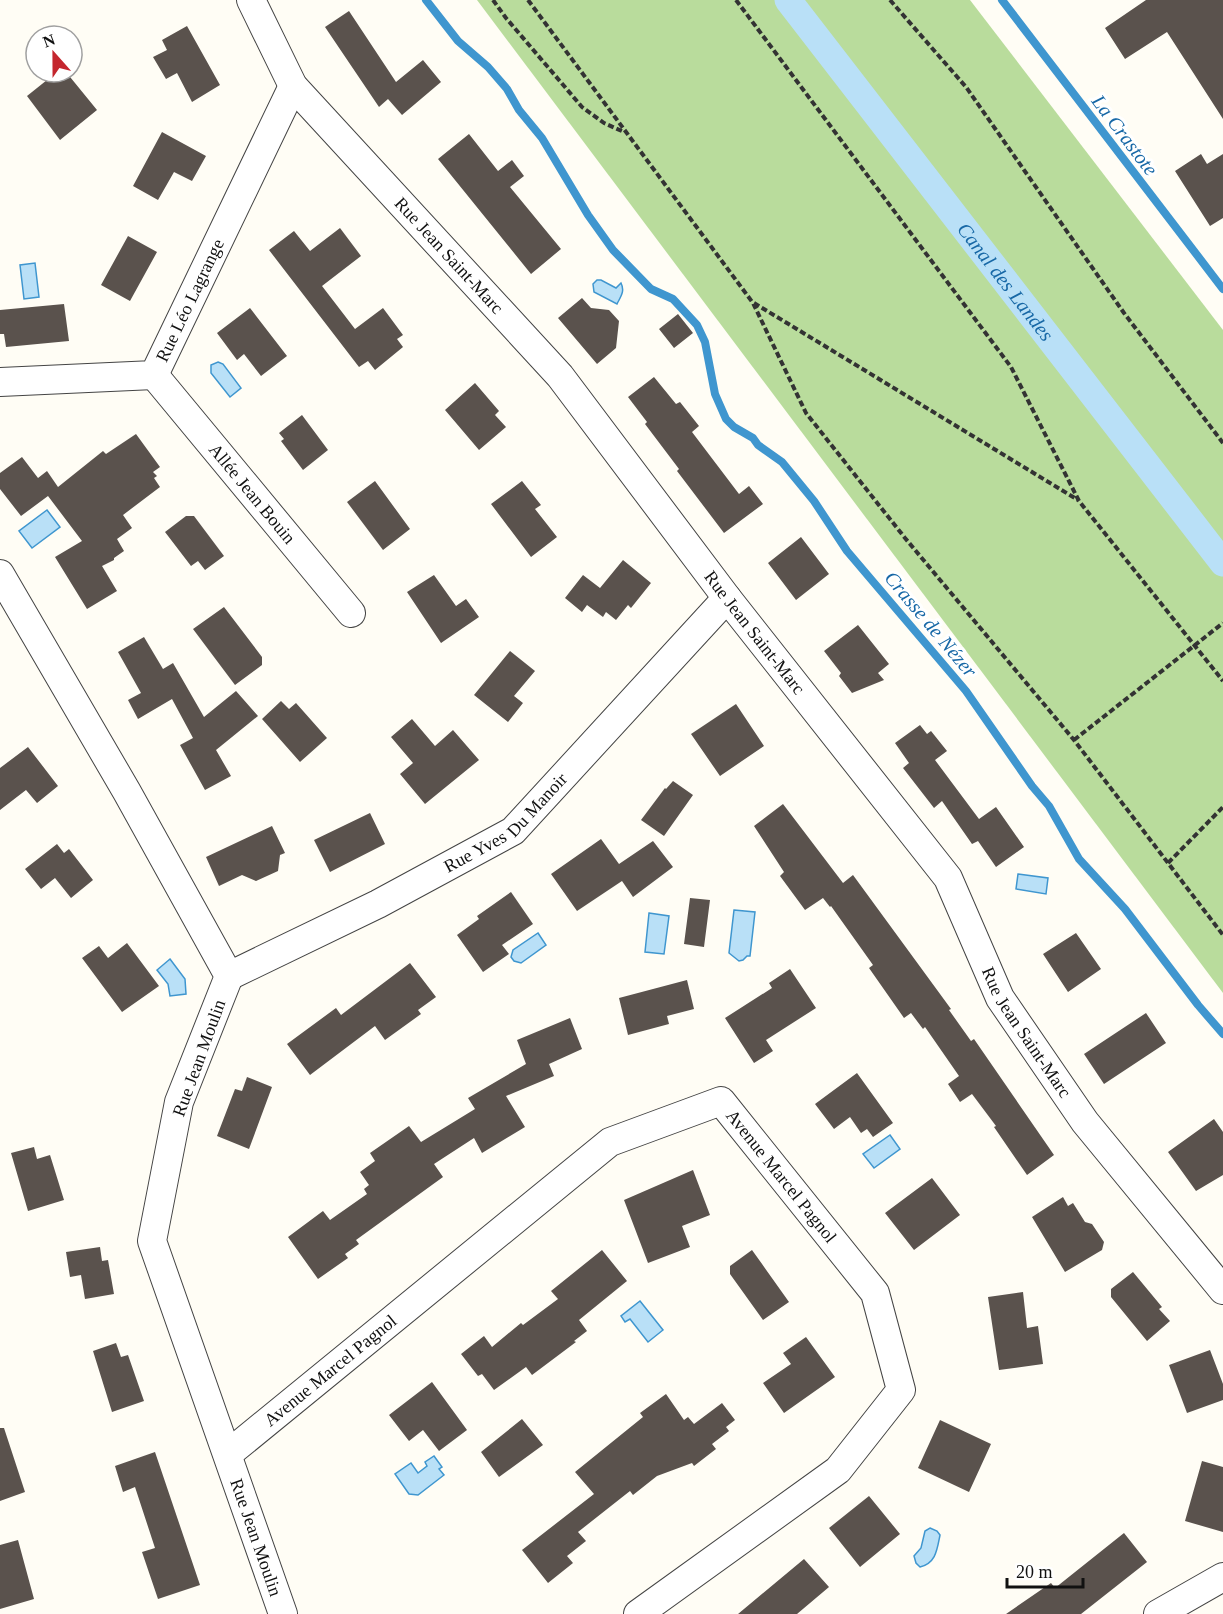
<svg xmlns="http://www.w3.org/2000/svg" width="1223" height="1614" font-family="'Times New Roman',serif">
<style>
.forest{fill:#b9dc9c}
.water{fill:#b9e0f7;stroke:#3f96cf;stroke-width:1.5}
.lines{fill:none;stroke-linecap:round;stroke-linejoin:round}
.stream{stroke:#3f96cf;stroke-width:8}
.canal{stroke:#b9e0f7;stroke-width:27}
.building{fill:#5a524d}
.minor-casing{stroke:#444;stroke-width:30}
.path{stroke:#333;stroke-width:4;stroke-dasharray:6 3;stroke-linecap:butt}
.minor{stroke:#fff;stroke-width:28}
.labels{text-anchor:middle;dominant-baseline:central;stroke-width:6;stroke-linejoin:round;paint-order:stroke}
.street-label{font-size:18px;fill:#111;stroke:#fff}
.water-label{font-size:20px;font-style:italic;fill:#1768a6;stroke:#fff}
</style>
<rect width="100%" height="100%" fill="#fffdf5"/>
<path class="forest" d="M477,0H970L1223,330V993Z"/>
<path class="water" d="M35,263L39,297L24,299L20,265Z
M597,280H601L616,288L621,283C625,291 621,296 617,304L594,292L593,284Z
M218,362L223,364L241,388L230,397L211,373V365Z
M47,510L60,527L32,548L19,531Z
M1018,874L1048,878L1046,894L1016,889Z
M734,910L755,912L750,956H747L743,960L739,961L729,953Z
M649,913L669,916L664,954L645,952Z
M538,933L546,945L521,963L514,961L511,957L513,950Z
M170,959L185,979L186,994L170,996L168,984L157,970Z
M890,1135L900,1149L874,1168L863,1154Z
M640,1301L663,1330L648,1342L630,1319L625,1322L621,1316Z
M434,1456L442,1467L439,1469L444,1475L418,1495L409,1494L395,1474L411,1463L418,1473L427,1466L425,1462Z
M930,1528L937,1531L940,1535C937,1550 936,1563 920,1567L916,1563L914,1556L921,1548L925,1531Z"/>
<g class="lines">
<path class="stream" d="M426,0L458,41L488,67L507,89L519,110L542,138L588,215L613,250L651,289L673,299L697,325L705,342L715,394L726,419L734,427L753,438L758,445L782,462L814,501L847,551L966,691L1032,786L1049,806L1079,859L1125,909L1198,1005L1223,1034
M1002,0L1223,289"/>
<path class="canal" id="s1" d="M788,0L1223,563"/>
</g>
<path class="building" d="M1146,0H1223V119L1167,32L1125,59L1105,28Z
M349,11L396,82L423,60L441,82L402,115L388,99L379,107L325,27Z
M187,26L220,85L192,102L177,73L166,79L153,57L167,50L162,40Z
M57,72H66L97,110L60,140L27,96Z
M162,132L206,156L192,181L174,172L158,200L133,186Z
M469,134L498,171L512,160L524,176L510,187L561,249L531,274L438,159Z
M1201,154L1207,164L1223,154V218L1210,226L1175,171Z
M340,228L361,256L322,286L355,329L383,308L403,335L397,339L403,347L375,370L368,361L359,367L269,250L294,231L310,251Z
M128,236L157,252L130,301L101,285Z
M582,298L591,308L609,310L619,321L616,348L597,364L558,318Z
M64,304L69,341L6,347L4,334H0V310Z
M250,308L287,356L261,376L244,354L237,360L217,333Z
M678,314L693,333L674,348L659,329Z
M654,377L676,404L680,402L699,426L692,432L739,494L749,486L763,504L724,533L677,471L679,469L645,424L647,422L628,397Z
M475,383L499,411L495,415L506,427L479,450L445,410Z
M302,415L328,450L303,470L281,441L284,439L279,433Z
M136,434L160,467L153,472L157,476L154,478L160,487L123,515L132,528L117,539L124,551L114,558V560L102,566L117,591L87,609L55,557L82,541L48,496L21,516L0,489V473L22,457L38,478L47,471L58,487L103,451L106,454Z
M375,481L410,529L383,550L347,502Z
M522,481L541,505L535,509L557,537L531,557L491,504Z
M186,516H194L224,556L205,570L198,561L191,566L165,532Z
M801,537L829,574L796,600L768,563Z
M623,560L651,583L631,608L628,605L616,620L606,612L603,617L587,605L582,612L565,598L583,575L600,588Z
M434,575L456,606L466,599L479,617L441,643L407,592Z
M224,607L262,657V665L235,685L193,629Z
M858,625L889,664L878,673L884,680L852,693L839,676L841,673L824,651Z
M144,637L163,669L173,663L204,717L236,691L258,716L216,750L231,776L205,790L180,745L193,738L172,699L138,719L128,700L141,693L118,652Z
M510,651L535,671L514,696L523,703L508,722L474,695Z
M281,701L289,709L296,703L327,738L300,762L262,719Z
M736,704L764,746L720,776L691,734Z
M412,719L435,746L453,730L479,760L425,804L400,774L413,763L391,737Z
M920,725L927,734L931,731L947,751L935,760L979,819L996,807L1024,847L996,867L978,841L972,844L942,801L934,808L903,768L909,763L895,743Z
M28,747L58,786L37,803L26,790L0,810V768Z
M673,781L693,795L664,836L641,820L665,788L666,789Z
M783,804L843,883L853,875L951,1009L949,1010L971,1041L974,1039L1054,1155L1027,1175L994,1127L996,1126L972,1094L960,1102L948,1084L959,1076L925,1027L923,1029L911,1013L904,1018L869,968L873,965L831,906L830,907L823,898L805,910L780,876L784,872L754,826Z
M370,813L385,844L330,872L314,840Z
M272,826L285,853L280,855L278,871L256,881L242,875L219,886L206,857Z
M601,839L619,864L653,841L673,867L633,897L622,881L577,911L551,874Z
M57,844L64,853L69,849L93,880L71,898L55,878L41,889L25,869Z
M511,892L533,924L502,945L509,954L483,972L457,935L479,919L477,916Z
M690,898L710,900L704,947L684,944Z
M1076,933L1101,969L1068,992L1043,954Z
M127,943L159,986L122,1012L82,958L99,946L108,958Z
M410,963L436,997L418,1010L421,1014L385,1040L375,1026L310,1075L287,1044L336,1008L341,1015Z
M790,969L816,1008L766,1040L773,1051L754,1063L725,1018L772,988L769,983Z
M687,980L694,1009L667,1016L669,1024L628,1035L619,998Z
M1146,1013L1166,1043L1104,1084L1084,1054Z
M570,1018L582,1049L549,1064L554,1076L506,1096L525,1127L482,1153L474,1138L434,1164L443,1177L356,1240L359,1244L345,1254L348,1258L318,1279L288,1237L323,1211L330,1220L367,1194L364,1189L369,1185L360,1172L375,1161L370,1153L409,1126L421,1142L475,1109L468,1098L526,1064L517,1040Z
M857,1073L893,1123L873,1137L867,1129L861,1133L850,1117L834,1129L815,1104Z
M247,1077L272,1087L249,1149L217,1136L235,1089L242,1091Z
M1214,1119L1223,1132V1175L1196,1191L1168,1152Z
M34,1147L37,1159L50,1155L64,1200L28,1211L11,1153Z
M693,1170L710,1215L682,1226L690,1247L648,1263L624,1200Z
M932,1178L960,1215L914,1250L885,1213Z
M1063,1197L1068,1206L1073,1203L1085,1222L1092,1224L1104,1242L1102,1250L1065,1272L1032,1217Z
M100,1247L102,1261L108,1260L114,1294L85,1299L81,1275L70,1277L66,1252Z
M602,1250L627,1281L579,1320L587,1331L574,1341L576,1342L532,1375L526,1367L494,1390L482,1374L478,1376L461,1354L484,1336L492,1347L521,1323L523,1325L558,1299L551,1291Z
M752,1250L789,1302L763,1320L730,1274V1266Z
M1133,1272L1162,1307L1159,1309L1170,1321L1147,1341L1111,1297V1289Z
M1023,1292L1027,1328L1038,1326L1043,1364L999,1370L988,1297Z
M806,1337L835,1377L784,1413L763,1383L791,1364L783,1353Z
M116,1343L121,1357L128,1355L144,1401L112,1412L93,1351Z
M1210,1350L1223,1384V1400L1187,1413L1169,1365Z
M432,1382L467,1430L439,1451L423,1430L409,1441L389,1415Z
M666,1394L684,1420L688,1417L694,1424L722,1403L735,1420L726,1427L729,1431L712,1444L716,1449L694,1466L692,1463L657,1476L633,1495L630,1491L578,1532L586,1541L567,1556L573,1563L548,1583L522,1550L594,1494L575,1472L643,1417L640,1413Z
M522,1419L543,1445L499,1477L481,1452Z
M940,1420L991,1444L969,1492L918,1468Z
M0,1428H4L25,1492L0,1501Z
M155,1452L200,1585L158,1599L142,1552L155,1548L135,1487L123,1492L115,1466Z
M1202,1461L1223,1467V1532L1185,1521Z
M869,1496L900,1534L860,1567L829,1528Z
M1124,1533L1147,1562L1081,1614H1006L1051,1583L1055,1588Z
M18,1540L34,1599L0,1609V1545Z
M804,1559L829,1587L797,1614H738Z"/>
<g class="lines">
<defs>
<g id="minor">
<path id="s2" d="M251,0L293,86L560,376L727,598L948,878L1000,998L1085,1122L1223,1290"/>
<path id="s3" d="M154,375L351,613"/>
<path id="s4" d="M0,382L154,375L293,86"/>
<path id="s5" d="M0,574L127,792L229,976L179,1102L152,1241L283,1614"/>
<path id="s6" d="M229,976L378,904L513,831L727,598"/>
<path id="s7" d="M228,1454L610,1142L721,1101L875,1293L901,1390L838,1470L638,1614"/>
<path d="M1158,1614L1223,1577"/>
</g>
</defs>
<use href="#minor" class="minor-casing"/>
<path class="path" d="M493,0L506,18L582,107L604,123L624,132
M528,0L753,303L806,413L905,538L1074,740L1223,935
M736,0L1011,367L1079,501L1223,681
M890,0L966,87L1124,313L1223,443
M754,303L1078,500
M1074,740L1223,623
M1168,863L1223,807"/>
<use href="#minor" class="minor"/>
</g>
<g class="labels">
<g class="street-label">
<text stroke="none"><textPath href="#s2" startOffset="326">Rue Jean Saint-Marc</textPath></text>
<text stroke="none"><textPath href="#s4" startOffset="237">Rue Léo Lagrange</textPath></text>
<text stroke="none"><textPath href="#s3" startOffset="154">Allée Jean Bouin</textPath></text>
<text stroke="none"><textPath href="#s2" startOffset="812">Rue Jean Saint-Marc</textPath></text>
<text stroke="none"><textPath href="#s6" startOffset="318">Rue Yves Du Manoir</textPath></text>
<text stroke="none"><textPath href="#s2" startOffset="1298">Rue Jean Saint-Marc</textPath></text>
<text transform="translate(199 1058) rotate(-70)">Rue Jean Moulin</text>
<text stroke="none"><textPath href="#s7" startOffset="708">Avenue Marcel Pagnol</textPath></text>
<text stroke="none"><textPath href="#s7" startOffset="132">Avenue Marcel Pagnol</textPath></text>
<text stroke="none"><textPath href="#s5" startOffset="1054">Rue Jean Moulin</textPath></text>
</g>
<g class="water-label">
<text transform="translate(1125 135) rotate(53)">La Crastote</text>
<text stroke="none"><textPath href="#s1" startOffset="356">Canal des Landes</textPath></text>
<text transform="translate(931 624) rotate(50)">Crasse de Nézer</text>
</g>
</g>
<g transform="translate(54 54) rotate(339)"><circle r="28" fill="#ffffff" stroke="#a0a0a0" stroke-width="1.5"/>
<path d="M0-4.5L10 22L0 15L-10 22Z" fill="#c4262e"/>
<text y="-9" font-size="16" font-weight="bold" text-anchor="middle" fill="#111111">N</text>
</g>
<path d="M1007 1578v9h76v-9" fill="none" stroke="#111111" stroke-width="3"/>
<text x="1016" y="1578" font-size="18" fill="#111111" stroke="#ffffff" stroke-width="4.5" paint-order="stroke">20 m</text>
</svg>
